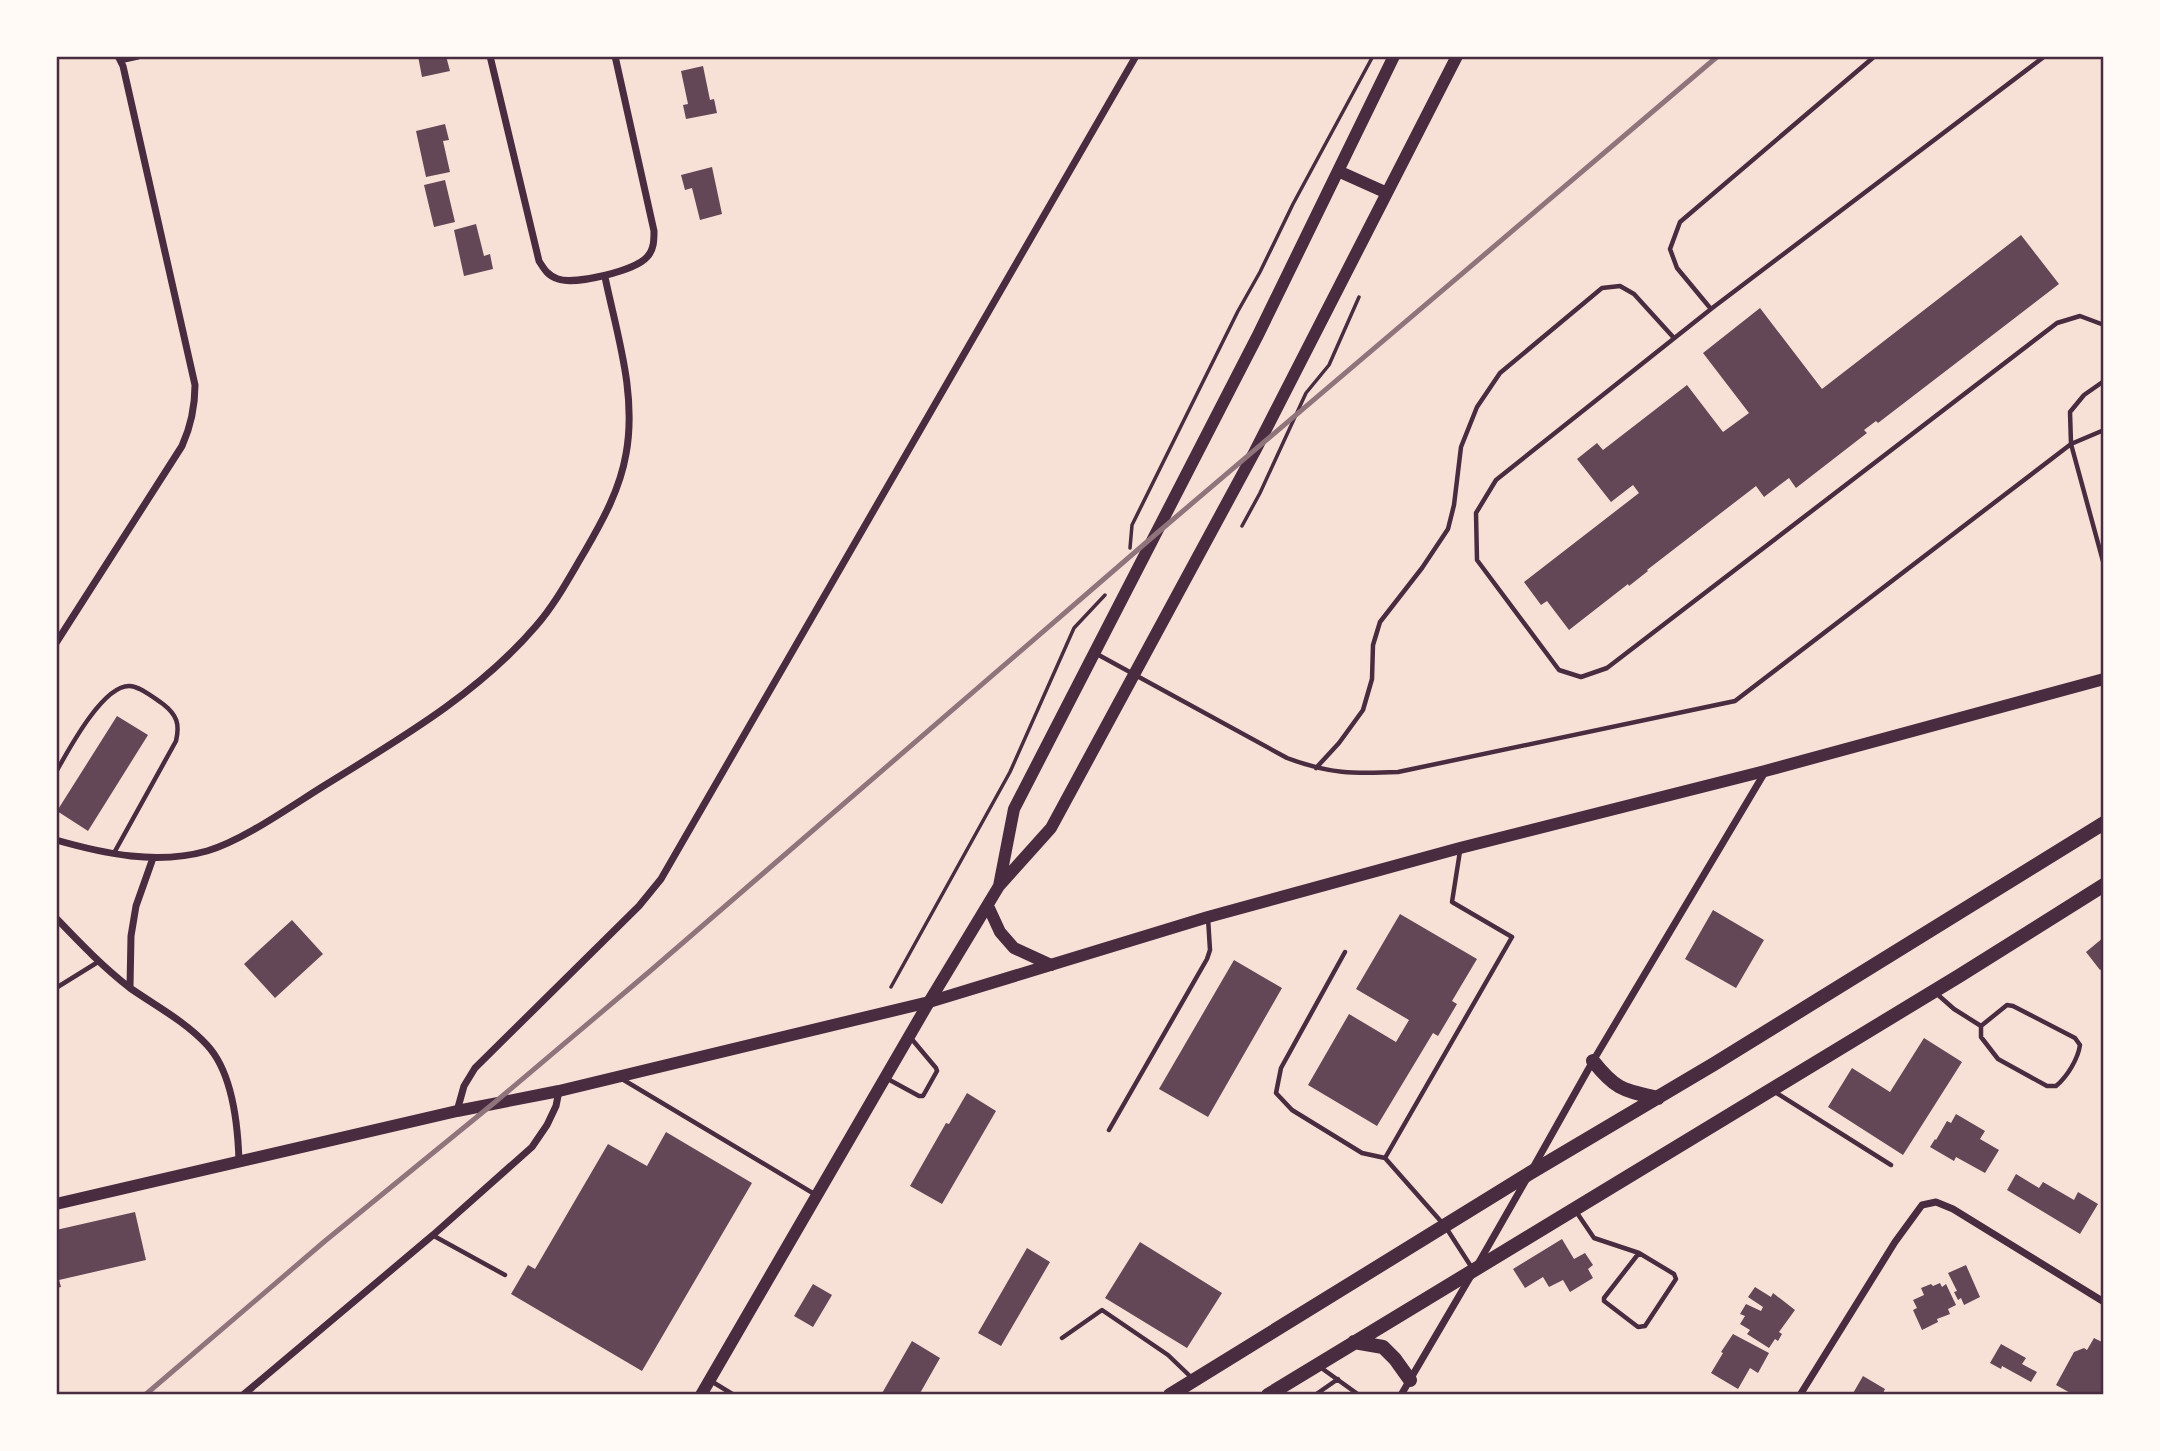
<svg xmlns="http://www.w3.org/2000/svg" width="2160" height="1451" font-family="Roboto,sans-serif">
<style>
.building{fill:#644757}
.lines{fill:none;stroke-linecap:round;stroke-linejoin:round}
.path{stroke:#4a2c40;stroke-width:3.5}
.service{stroke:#4a2c40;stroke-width:4.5}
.minor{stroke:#4a2c40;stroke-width:7}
.tertiary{stroke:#4a2c40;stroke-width:12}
.secondary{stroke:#4a2c40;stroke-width:12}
.primary{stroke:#4a2c40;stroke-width:14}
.rail{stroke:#8f747c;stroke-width:5}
.neatline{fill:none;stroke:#4a2c40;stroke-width:2.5}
</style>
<rect width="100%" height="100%" fill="#f7e1d7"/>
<path class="building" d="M418,56H446L450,71L422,77Z
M703,66L710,100L714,99L717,113L686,119L683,105L688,104L681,71Z
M445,124L449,140L443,141L450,172L426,177L416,131Z
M712,167L722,214L700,220L692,188L685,190L681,175Z
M445,180L455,222L434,227L424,185Z
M476,224L484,256L490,254L493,269L464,276L454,230Z
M2021,235L2059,284L1878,423L1876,421L1864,430L1867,433L1796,488L1789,478L1764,497L1756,486L1647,570L1648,571L1629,586L1628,584L1569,630L1547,601L1541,605L1524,582L1639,493L1633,485L1611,502L1577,459L1597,443L1603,450L1687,385L1723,432L1749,413L1703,353L1760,308L1822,389Z
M117,716L148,735L88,831L57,811Z
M1713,910L1764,940L1736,988L1685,959Z
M1400,914L1477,959L1452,1001L1457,1004L1438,1036L1433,1033L1377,1126L1308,1085L1349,1014L1396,1042L1409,1020L1356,989Z
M292,920L323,954L275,998L244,964Z
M2104,937V967L2100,970L2086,952Z
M1234,960L1282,988L1208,1117L1159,1089Z
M1924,1038L1962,1062L1903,1155L1828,1107L1852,1068L1890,1092Z
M967,1093L996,1111L942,1204L910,1186L946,1123L949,1124Z
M1956,1114L1985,1131L1980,1139L1999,1150L1985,1173L1956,1157L1954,1161L1930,1147L1935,1139L1936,1140L1947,1121L1951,1123Z
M666,1132L752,1183L642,1371L511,1294L528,1265L535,1269L608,1144L647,1166Z
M2016,1174L2039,1188L2043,1182L2074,1200L2078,1192L2098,1204L2080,1234L2007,1190Z
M135,1212L146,1260L59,1280L61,1287L56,1288V1230Z
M1562,1239L1574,1259L1585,1253L1593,1265L1588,1269L1593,1278L1570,1292L1563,1280L1549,1287L1543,1277L1525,1288L1513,1269Z
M1140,1242L1222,1293L1187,1348L1105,1298Z
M1027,1248L1050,1262L1001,1346L978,1333Z
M1966,1265L1980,1297L1964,1305L1961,1298L1958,1300L1954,1292L1957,1291L1948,1273Z
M1940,1283L1942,1287L1946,1284L1956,1305L1948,1309L1950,1314L1937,1319L1938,1322L1922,1330L1913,1310L1917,1308L1913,1300L1924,1295L1921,1288L1931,1284L1933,1286Z
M813,1284L832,1295L813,1327L794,1316Z
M1755,1287L1771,1297L1773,1293L1795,1310L1779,1332L1782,1334L1778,1341L1775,1339L1769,1348L1747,1334L1750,1330L1740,1324L1745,1316L1740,1314L1746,1304L1761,1311L1763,1307L1748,1297Z
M1733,1334L1769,1353L1758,1373L1750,1368L1738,1389L1711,1373L1723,1353L1721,1352Z
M2094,1338L2104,1343V1395H2074L2056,1385L2074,1352L2084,1348L2087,1350Z
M912,1341L940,1358L919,1395H881Z
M2001,1344L2026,1358L2022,1364L2037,1372L2031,1382L2002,1366L2001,1369L1990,1363Z
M1863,1376L1885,1389L1882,1395H1852Z"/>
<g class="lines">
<path class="path" d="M1242,526L1260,493L1306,393L1329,365L1359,297
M1130,548L1132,525L1238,311L1260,272L1293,204L1373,56
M891,987L1010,772L1074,628L1105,595"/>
<path class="service" d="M2045,56L1711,309L1496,480L1476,513L1477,560L1559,670L1581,677L1607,668L2057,323L2080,316L2104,325
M1711,309L1677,268L1670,249L1680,222L1875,56
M2104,381L2084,395L2070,412L2071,444L2104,430
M1095,653L1287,758C1330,774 1353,774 1398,772L1735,701L2071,444L2104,565
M1316,768L1339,743L1363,710L1372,679L1373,645L1380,622L1422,568L1448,529L1454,505L1461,447L1477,407L1500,373L1602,288L1620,286L1634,294L1674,338
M56,772C68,751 102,686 129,686C140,686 154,698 163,704C177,715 180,724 176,741L114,853
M1460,851L1452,902L1512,937L1385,1158L1445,1226L1472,1268
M1345,952L1281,1068L1276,1093L1292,1110L1362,1153L1385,1158
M56,988L98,962
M1937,994L1954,1009L1981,1026
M2007,1005L2013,1006L2075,1038L2080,1045C2078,1059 2067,1077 2056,1086H2047L1998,1059L1981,1037V1026Z
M886,1078L919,1096H923L937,1071L936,1068L910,1037
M622,1079L816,1195
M1775,1092L1891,1165
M1109,1130L1207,959L1210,950L1208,918
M1575,1210L1594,1238L1639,1253L1674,1274L1676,1279L1645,1326L1638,1327L1604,1301V1298L1639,1253
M434,1236L505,1275
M1062,1338L1102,1310L1168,1355L1193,1379
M1320,1367L1359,1395
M711,1381L734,1395
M1315,1395L1338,1379"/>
<path class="minor" d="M490,56L539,261C544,269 548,276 558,279C575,285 635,271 647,257C654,250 654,240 654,231L615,56
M120,60L138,56
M56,643L182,446C191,426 195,407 195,385L123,66L118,56
M56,840C105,854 157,865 207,851C242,841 290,807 322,787C398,740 478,694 536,626C556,603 570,576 585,551C603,520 620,489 626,454C637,394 617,335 605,277
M56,918C80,943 103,967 130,988C156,1006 186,1022 207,1045C233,1073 238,1126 239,1162
M130,987L131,936L136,906L153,858
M457,1111L464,1086L475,1068L639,906L661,879L1136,56
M1534,1166L1593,1061L1765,772
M1478,1264L1526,1180
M243,1395L433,1235L532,1147L547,1125L556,1106L559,1091
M1401,1395L1472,1274
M1800,1395L1895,1242L1922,1205L1936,1202L1953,1209L2104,1302"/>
<path class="tertiary" d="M56,1204L457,1111L559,1091L929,1002L1208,917L1460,848L1765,771L2104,679"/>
<path class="secondary" d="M1338,171L1387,193
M999,886L1014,809L1258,335L1394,56
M988,906L1000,932L1014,948L1051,965
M701,1395L929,1002L999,886L1051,828L1255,451L1457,56"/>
<path class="primary" d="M1593,1061C1616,1090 1623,1090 1658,1098
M1354,1342L1383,1347L1395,1359L1410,1380
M1170,1395L1530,1173L1714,1064L2104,823
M1268,1395L1959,976L2104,885"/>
<path class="rail" d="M145,1395L325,1241L494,1103L649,972L1156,534L1718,56"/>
</g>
<rect width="2160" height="1451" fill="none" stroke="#fffaf5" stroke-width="116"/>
<rect x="58" y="58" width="2044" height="1335" class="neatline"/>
</svg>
